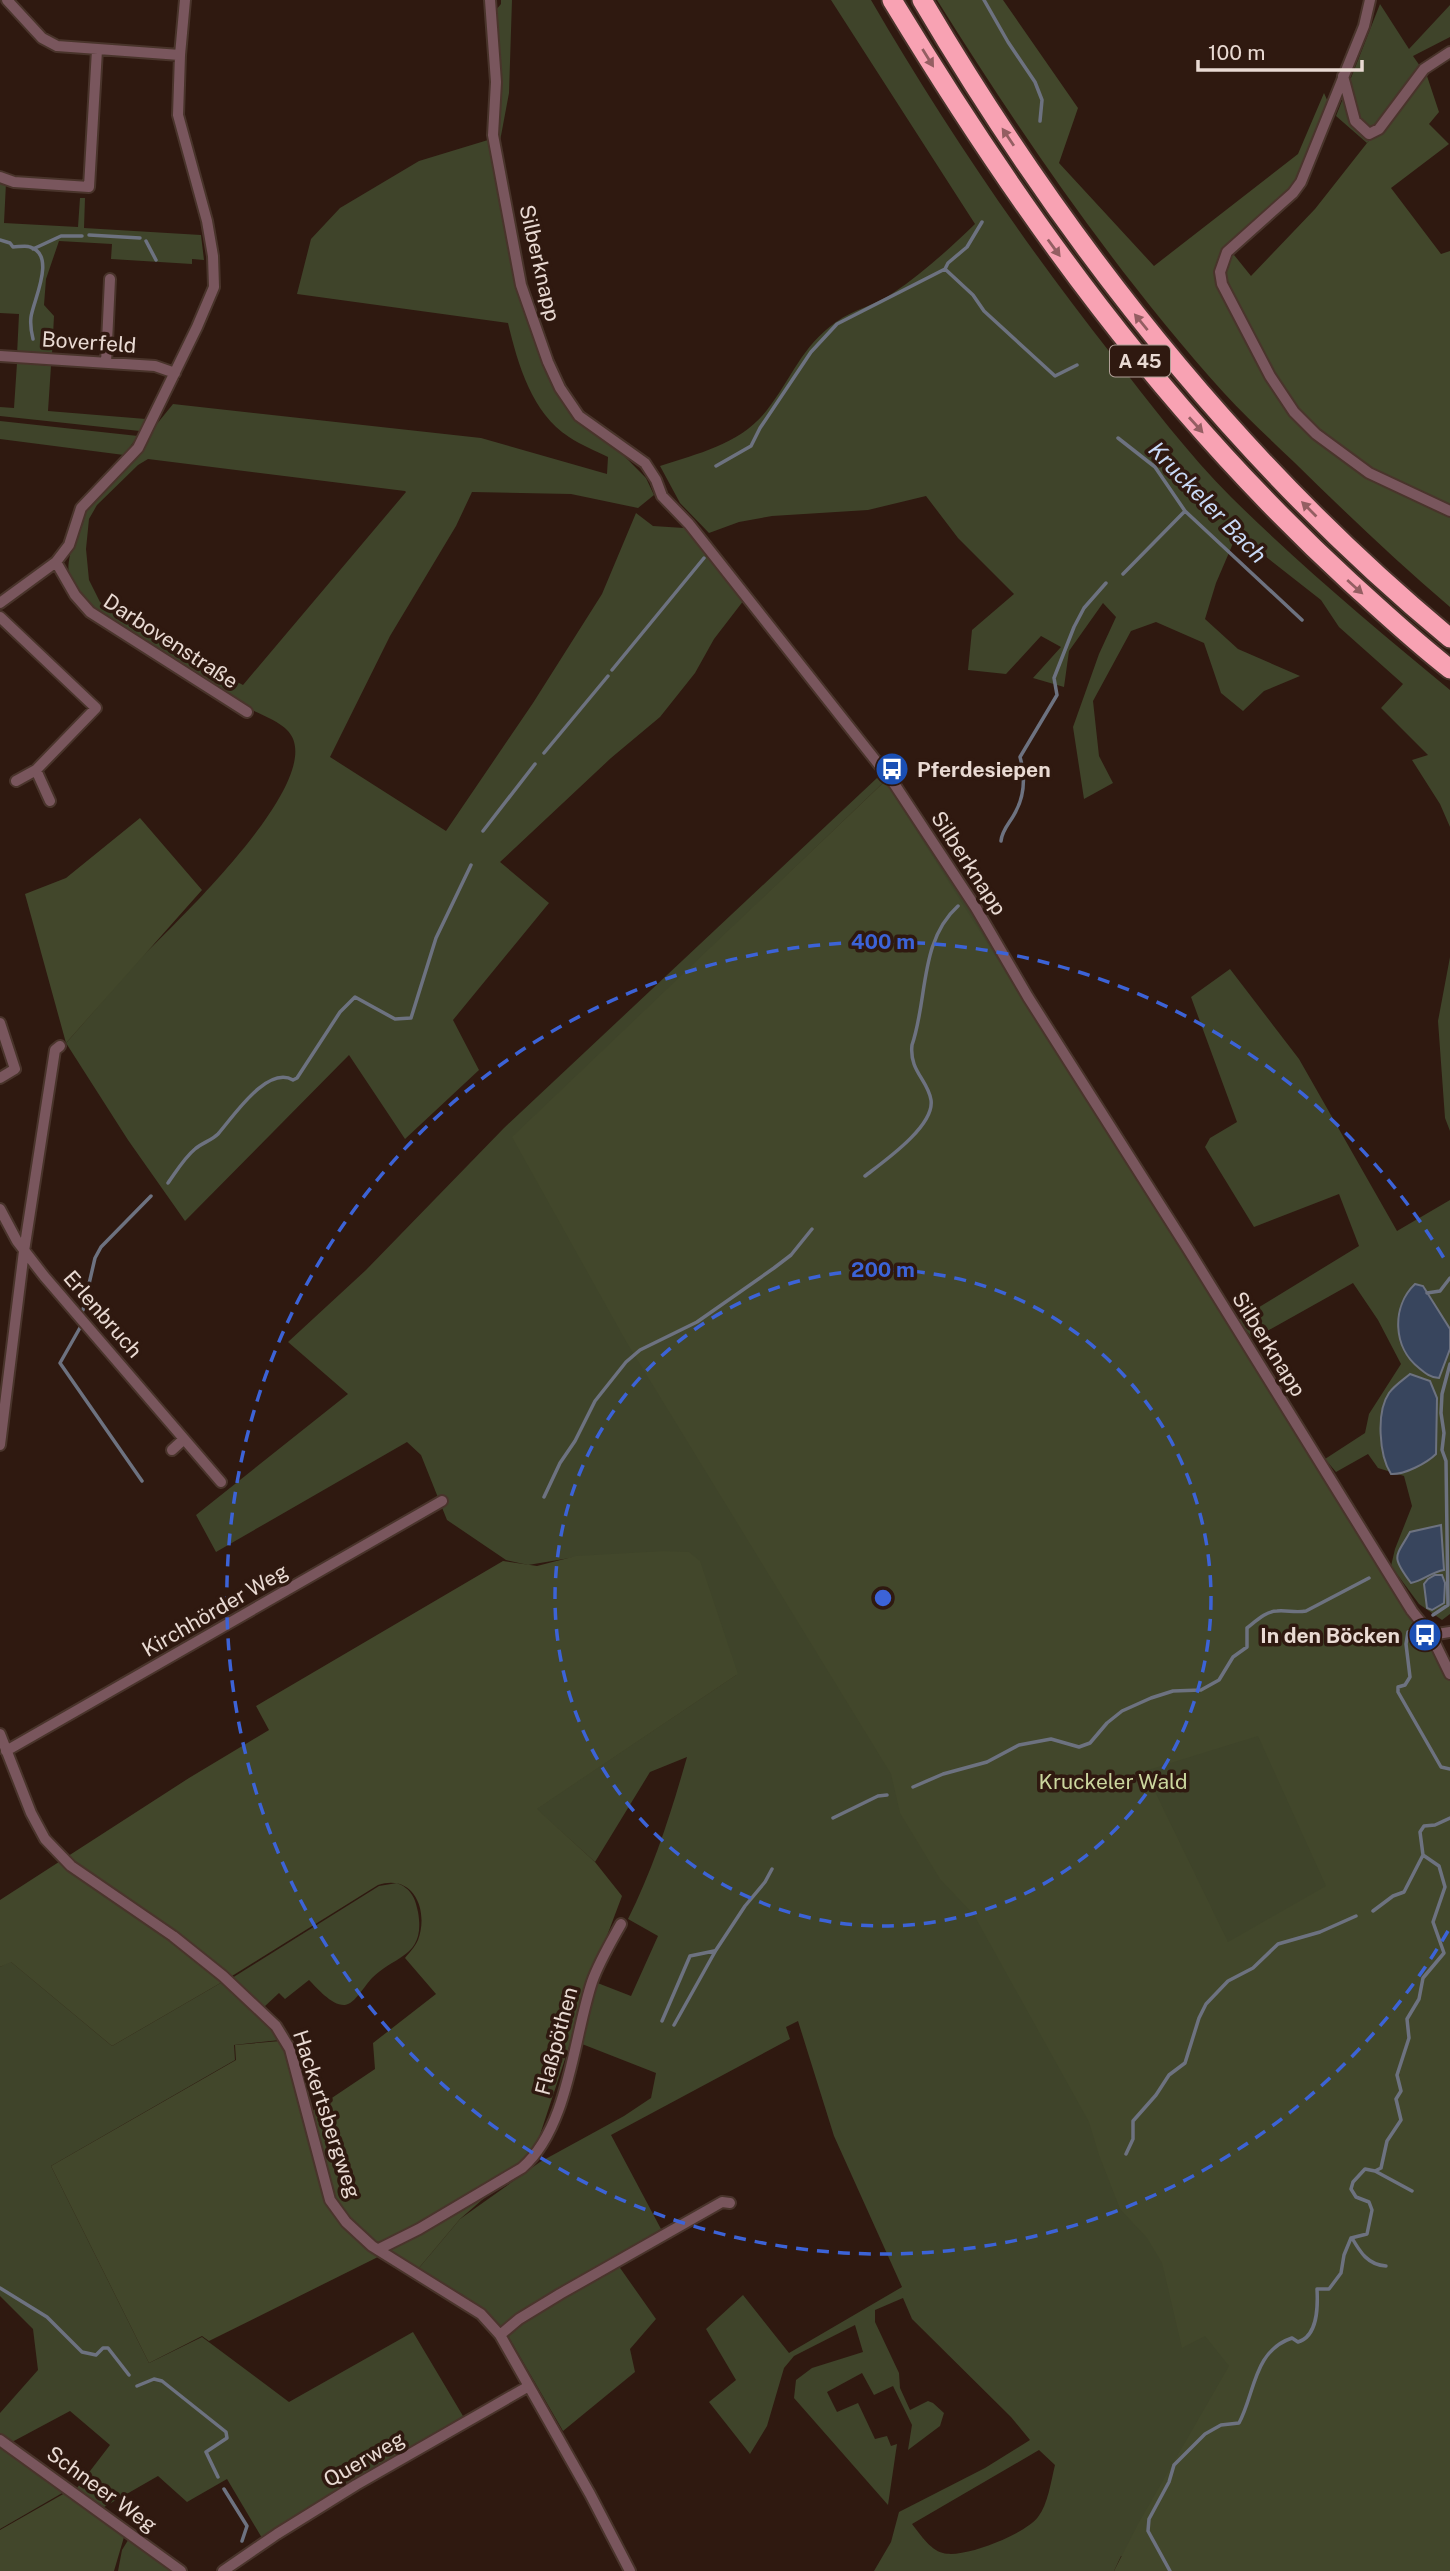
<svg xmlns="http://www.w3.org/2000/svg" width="1450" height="2571" font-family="'Public Sans',sans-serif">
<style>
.green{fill:#3f442a;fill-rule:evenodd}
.forest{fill:#42472b;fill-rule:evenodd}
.water{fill:#38455d;stroke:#6d7280;stroke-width:2}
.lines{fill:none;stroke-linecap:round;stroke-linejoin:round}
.stream{stroke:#6d7280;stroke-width:3.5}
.street-casing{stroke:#49342b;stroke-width:14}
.highway-casing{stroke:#49342b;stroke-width:23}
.street{stroke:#79565d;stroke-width:10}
.highway{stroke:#f8a2b3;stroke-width:19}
.oneway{fill:#945e62}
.ring{fill:none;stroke:#3c63d7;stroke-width:3.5;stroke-dasharray:12 9}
.labels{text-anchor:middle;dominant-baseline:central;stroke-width:7;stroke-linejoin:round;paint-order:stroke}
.shield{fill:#2f1910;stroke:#b1a098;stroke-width:2}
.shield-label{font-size:19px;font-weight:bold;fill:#e9dad3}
.street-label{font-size:21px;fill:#e9dad3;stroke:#2f1910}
.poi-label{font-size:21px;font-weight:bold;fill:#e9dad3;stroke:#2f1910;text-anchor:start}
.park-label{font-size:21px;fill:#cbd69e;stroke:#2f1910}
.water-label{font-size:23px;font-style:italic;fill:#c8d9f6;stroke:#2f1910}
.centre{fill:#3c63d7;stroke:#2f1910;stroke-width:3.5}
.ring-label{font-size:21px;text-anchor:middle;font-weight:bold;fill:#3c63d7;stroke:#2f1910;stroke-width:7;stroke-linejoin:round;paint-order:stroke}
</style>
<rect width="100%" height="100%" fill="#2f1910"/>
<path class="green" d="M501,0H512L509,93L500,141L499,74L495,11L501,4Z
M831,0H871C943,124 1023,242 1112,355C1150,403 1188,454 1231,497C1301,566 1375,628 1450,690V827L1440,804L1412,760L1428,755L1381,708L1403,684L1339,627L1321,600L1237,534L1216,583L1205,619L1238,649L1300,676L1264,691L1243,711L1221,693L1204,643L1156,622L1131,631L1093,701L1099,756L1113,783L1084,799L1073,727L1099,654L1116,617L1103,603L1069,651L1064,687L1033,678L1061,647L1041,636L1006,674L968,670L972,630L1014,594L958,538L926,496L868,510L772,516L739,522L709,533L680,503L660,466C699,453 741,444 767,410C792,378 801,347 836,322C854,309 876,305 893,293C923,273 949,249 975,224Z
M1380,4L1409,49L1450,5V37L1413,56L1427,76L1367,143L1336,116Z
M488,140L517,284L543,365L556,387L646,478L654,495L638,508L571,494L472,492L456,526L390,636L330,757L446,831L533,703L602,594L636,513L653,526L684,528L701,546L744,600L714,639L695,673L660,717L611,758L500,862L549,903L453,1020L479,1070L405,1139L349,1055L185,1221L128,1140L66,1043C91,1015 115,986 140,959C172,926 331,778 288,731C278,720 259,714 246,707C195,676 145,643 94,611C84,601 72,589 69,574C65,559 82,514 92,501C98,494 106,488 112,482L115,481L143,450L156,425L173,404L481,438L607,474L608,457C596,451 581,445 569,437C532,413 518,365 508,323L297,294L311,239L340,208L419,161ZM148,459L405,491L406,492L243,685L172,648L100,602L89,580L86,549L89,519L97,505L138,465Z
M0,181L6,183L4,223L78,227L80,198H85L84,228L201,235L204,260L192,259V264L111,259L112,244L59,241L46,279L44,305L54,316L52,354L21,352L17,355L19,314L0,313Z
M17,363L51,366L48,411L146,419L140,431L0,416V407L14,408Z
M0,421L138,436L124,455L0,439Z
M877,778L885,781L732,928L889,782L976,918L1023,1002L1330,1486L1450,2571L1121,2556L1114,2571H874L891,2542L899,2512L985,2468L1030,2440L1011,2417L912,2319L903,2298L875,2310V2322L899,2373L900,2388L910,2410L928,2401L933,2403L944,2413L940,2426L908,2450L912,2425L893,2386L874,2395L862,2373L827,2392L837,2412L858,2403L875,2439L887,2436L891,2446L897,2444L888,2505L794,2398L796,2380L812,2368L863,2352L855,2325L794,2356L784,2368L767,2426L750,2454L709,2402L736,2380L706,2329L743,2295L789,2353L902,2287L834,2136L798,2021L786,2027L790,2039L611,2135L661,2229L501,2327L463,2295L418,2269L460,2219L540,2162L624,2116L651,2098L656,2073L582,2044L595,1982L631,1996L658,1936L628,1919C654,1867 671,1813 687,1757L650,1772L595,1862L536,1809L736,1675L582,1556L528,1565L506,1560L447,1520L421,1455L407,1442L216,1552L196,1515L348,1394L288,1342L366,1270L504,1128ZM1039,2450L1055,2465C1051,2481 1048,2504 1038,2517C1025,2534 964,2559 943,2553C930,2550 920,2534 912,2524Z
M1450,957V1131L1445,1118L1438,1021Z
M1230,969L1299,1059L1397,1231L1450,1200V1614L1442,1620L1419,1604L1391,1566L1395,1549L1412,1506L1404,1476L1378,1468L1368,1454L1336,1472L1325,1459L1365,1433L1369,1414L1401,1364L1378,1320L1353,1283L1253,1339L1238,1320L1359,1246L1339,1194L1254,1227L1205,1147L1210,1138L1237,1122L1191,997Z
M397,1883C411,1889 415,1897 418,1912C426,1957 395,1955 372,1978C365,1985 355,2004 345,2005C332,2006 317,1988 309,1980L285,1999L279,1993L264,2007L232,1978L379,1886Z
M10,1961L112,2046L224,1981L271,2027L280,2040L234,2045L235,2060L51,2166L149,2363L202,2337L289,2402L413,2332L463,2416L262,2538L227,2479L187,2502L158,2476L104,2507L77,2488L110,2445L70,2411L12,2442L0,2433V2413L38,2370L33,2329L0,2296V1967Z
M618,2265L656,2319L630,2349L635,2372L563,2431L508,2336L522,2320Z
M0,2445L64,2492L0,2529Z
M130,2537L173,2571H118L122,2550Z"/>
<path class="forest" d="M937,0H1003L1078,108L1059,163L1154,266L1298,154L1324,93L1328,102L1298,181L1226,245L1251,276L1315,209L1367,143L1427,76L1439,112L1429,124L1449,144L1391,188L1441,254L1450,251V607C1396,561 1346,513 1295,463C1271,440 1246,417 1224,393C1115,272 1023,137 937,0Z
M885,781L1450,1676V2571H1114L1138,2524L1229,2366L1205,2336L1182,2348L1162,2263L1147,2238L1120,2209L1099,2155L1089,2122L974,1915L940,1879L900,1813L891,1774L627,1343L512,1137ZM1258,1736L1326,1886L1228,1942L1145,1771Z
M140,818L202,890L66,1043L25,894L66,878Z
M664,1551L689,1552L700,1561L738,1674L537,1809L595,1862L622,1896L596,1965L533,2156L460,2219L418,2269L388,2252L209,2341L202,2336L149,2363L51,2166L236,2060L235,2045L280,2041L286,2051L305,2116L375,2069L373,2043L436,1994L405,1958C409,1953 415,1947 418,1940C429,1911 414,1873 378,1885L224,1981L112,2046L11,1962L0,1967V1900L189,1778L269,1730L256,1706L503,1561L537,1566L576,1556Z
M65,2493L124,2537L114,2571H0V2530Z"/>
<path class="water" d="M1415,1284L1423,1286L1450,1329V1349L1439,1378C1431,1378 1425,1373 1419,1368C1393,1348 1391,1307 1415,1284Z
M1410,1374L1430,1381L1437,1398L1436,1454C1427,1463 1404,1475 1391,1474C1379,1455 1376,1412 1389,1393C1395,1385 1403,1380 1410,1374Z
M1441,1525L1444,1570C1431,1572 1423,1581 1411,1583C1390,1555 1396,1557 1410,1532Z
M1435,1575H1442L1445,1583L1444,1603L1432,1610L1427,1608L1424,1584L1428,1579Z"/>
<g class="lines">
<path class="stream" d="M984,0L1008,42L1035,82L1042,100L1040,121
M982,222L967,247L948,263L945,269L973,295L984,311L1055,376L1077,365
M89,235L140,238
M0,240L10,243L13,247C18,247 26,245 30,247C57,255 33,301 31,317C30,325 31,331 33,339
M146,241L156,260
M33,249L61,236H82
M1118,438L1155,467L1185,511L1302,620
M716,466L751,446L760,428L811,352L837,324L945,269
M1123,574L1185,511
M612,670L704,558
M544,753L608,676
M483,831L535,764
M1001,841C1002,829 1011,822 1016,811C1025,794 1025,775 1020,757L1057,695L1054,678L1074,627L1084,608L1106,583
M865,1176C883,1162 935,1126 931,1100C928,1080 909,1071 912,1045C928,999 919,941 958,906
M168,1183C176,1172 184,1158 195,1149C202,1143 212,1140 218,1134C233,1117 267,1065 293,1080L297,1078L340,1012L355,997L395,1019L411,1018L436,938L471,865
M1427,1293L1440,1291L1450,1278
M83,1310L95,1258L101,1247L151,1196
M81,1326L60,1363L142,1481
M544,1497L560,1463L575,1441L595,1401L626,1362L640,1350L697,1322L774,1268L791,1255L812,1229
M1433,1615L1448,1605L1446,1461L1442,1450L1444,1433L1441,1413L1442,1394L1450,1364
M1416,1630L1408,1632L1406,1644L1410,1677L1405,1685L1398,1687V1692L1441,1767L1450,1769
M913,1787L943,1774L987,1762L1019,1745L1051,1739L1079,1747L1090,1743L1107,1723L1122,1711L1151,1698L1173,1691L1201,1690L1219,1680L1233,1657L1247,1647V1628C1255,1622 1266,1611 1277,1611C1287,1610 1295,1613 1306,1611L1369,1578
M833,1818L878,1796L887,1795
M1373,1911L1393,1896L1404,1892L1423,1855
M662,2021L690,1956L714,1951
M674,2025L716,1950L745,1906L765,1882L772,1869
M1126,2154L1133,2139V2121L1156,2095L1169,2075L1185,2063L1199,2018L1206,2004L1228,1981L1253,1968L1278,1944L1320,1932L1356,1916
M1375,2171L1412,2191
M1352,2238C1360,2252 1368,2265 1386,2266
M0,2288L47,2317L82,2352L96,2355L103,2348H108L129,2375
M137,2386L154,2379L162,2381L226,2432L227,2438L206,2452L218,2477
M224,2489L247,2526L242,2541
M1170,2571L1148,2531L1149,2519L1169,2482L1174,2465L1205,2434L1221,2425L1239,2423C1255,2394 1253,2351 1292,2338L1298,2342C1318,2336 1318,2307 1317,2289H1329L1341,2273L1344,2255L1351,2238L1367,2234L1372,2210L1369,2202L1356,2197L1351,2189L1353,2182L1365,2169L1375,2171L1381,2168L1387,2141L1401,2120L1396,2099L1401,2091L1397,2075L1409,2038L1407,2019L1419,1999L1423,1978L1444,1953L1433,1922L1445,1887L1439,1866L1423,1855L1420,1832L1424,1826L1435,1825L1450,1818"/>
<defs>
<path id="street" d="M7,0L42,38L57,46L180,55
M490,0L496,82L493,135L521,285L548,362L560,388L579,416L645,463L656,480L662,496L689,524L895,785L976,908L1028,997L1188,1249L1412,1611L1431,1635L1450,1674
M1370,0L1364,26L1301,182L1293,193L1227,252L1220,272L1222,284L1270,376L1294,412L1316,434L1369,473L1450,511
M1343,76L1355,121L1369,134L1379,129L1424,69L1450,52
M0,177L14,182L89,187L97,50
M0,356L155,366L175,373
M106,363L110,279
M56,562L75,595L90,612L247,712
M0,603L56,562L69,545L81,508L138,448L197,327L214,287L213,256L207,221L178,115L180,55L185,0
M0,617L96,708L36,770L16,781
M36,770L50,801
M0,1023L15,1069L0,1078
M0,1209L17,1241L44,1276L221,1482
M0,1445L24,1251L55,1050L60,1046
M172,1450L184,1439
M1431,1635L1450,1632
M0,1734L31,1813L45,1839L71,1866L173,1936L223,1976L276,2026L290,2049L330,2200L346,2222L372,2246L481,2314L500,2335L590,2494L630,2571
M6,1751L442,1501
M379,2249L419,2229L522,2168C569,2127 573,2039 592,1982C599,1962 611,1942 621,1924
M500,2335L519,2319L560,2294L722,2202L730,2203
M0,2440L181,2571
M223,2571L277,2534L356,2485L529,2386"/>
<path id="highway" d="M892,0C1023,216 1163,410 1350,582C1383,612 1415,642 1450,669
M922,0C1063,239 1235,460 1450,638"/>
</defs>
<use href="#street" class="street-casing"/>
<use href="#highway" class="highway-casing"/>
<use href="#street" class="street"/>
<use href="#highway" class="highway"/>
</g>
<defs><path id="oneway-solid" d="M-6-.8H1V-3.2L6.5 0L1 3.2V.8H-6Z" transform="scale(1.75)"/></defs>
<g class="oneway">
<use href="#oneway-solid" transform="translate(928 58) rotate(58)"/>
<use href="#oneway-solid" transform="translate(1008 137) rotate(-124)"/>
<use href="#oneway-solid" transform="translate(1054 248) rotate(54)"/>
<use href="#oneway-solid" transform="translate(1141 322) rotate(-129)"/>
<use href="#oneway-solid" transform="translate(1196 425) rotate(48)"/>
<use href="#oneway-solid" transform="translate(1309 509) rotate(-135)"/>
<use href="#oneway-solid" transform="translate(1355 587) rotate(42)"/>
</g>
<g class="ring">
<circle cx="883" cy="1598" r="328"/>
<path d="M1448 1931A656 656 0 1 1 1448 1265"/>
</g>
<defs>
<symbol id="bus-disc" viewBox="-11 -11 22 22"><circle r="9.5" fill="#1a4fb4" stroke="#2f1910"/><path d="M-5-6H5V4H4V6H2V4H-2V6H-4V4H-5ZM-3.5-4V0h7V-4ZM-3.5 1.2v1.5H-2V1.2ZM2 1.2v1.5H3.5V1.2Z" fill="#fff"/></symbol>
</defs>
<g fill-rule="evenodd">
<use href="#bus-disc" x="873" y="750" width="38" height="38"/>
<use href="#bus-disc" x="1406" y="1616" width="38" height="38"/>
</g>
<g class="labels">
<rect class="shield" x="1110" y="345.5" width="60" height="31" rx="5"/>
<g class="shield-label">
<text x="1140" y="361">A 45</text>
</g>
<g class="street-label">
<text transform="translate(540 263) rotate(77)">Silberknapp</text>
<text transform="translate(89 342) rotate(4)">Boverfeld</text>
<text transform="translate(171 641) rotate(33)">Darbovenstraße</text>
<text transform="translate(969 863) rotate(57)">Silberknapp</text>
<text transform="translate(103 1314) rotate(49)">Erlenbruch</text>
<text transform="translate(1269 1344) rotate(58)">Silberknapp</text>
<text transform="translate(215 1610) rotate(-30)">Kirchhörder Weg</text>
<text transform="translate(556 2041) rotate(-75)">Flaßpöthen</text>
<text transform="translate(327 2114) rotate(72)">Hackertsbergweg</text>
<text transform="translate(364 2459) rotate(-30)">Querweg</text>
<text transform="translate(102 2489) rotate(36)">Schneer Weg</text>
</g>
<g class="poi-label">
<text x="917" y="769">Pferdesiepen</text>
<text x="1400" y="1635" text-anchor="end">In den Böcken</text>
</g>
<g class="park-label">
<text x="1113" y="1781">Kruckeler Wald</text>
</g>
<g class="water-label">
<text transform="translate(1208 502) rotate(46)">Kruckeler Bach</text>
</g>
</g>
<circle cx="883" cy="1598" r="10" class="centre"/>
<g class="ring-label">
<text x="883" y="949">400 m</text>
<text x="883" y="1277">200 m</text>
</g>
<path d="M1198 60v10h164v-10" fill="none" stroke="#e9dad3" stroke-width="3.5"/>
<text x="1208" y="60" font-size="21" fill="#e9dad3" stroke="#2f1910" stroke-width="5" paint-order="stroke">100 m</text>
</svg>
